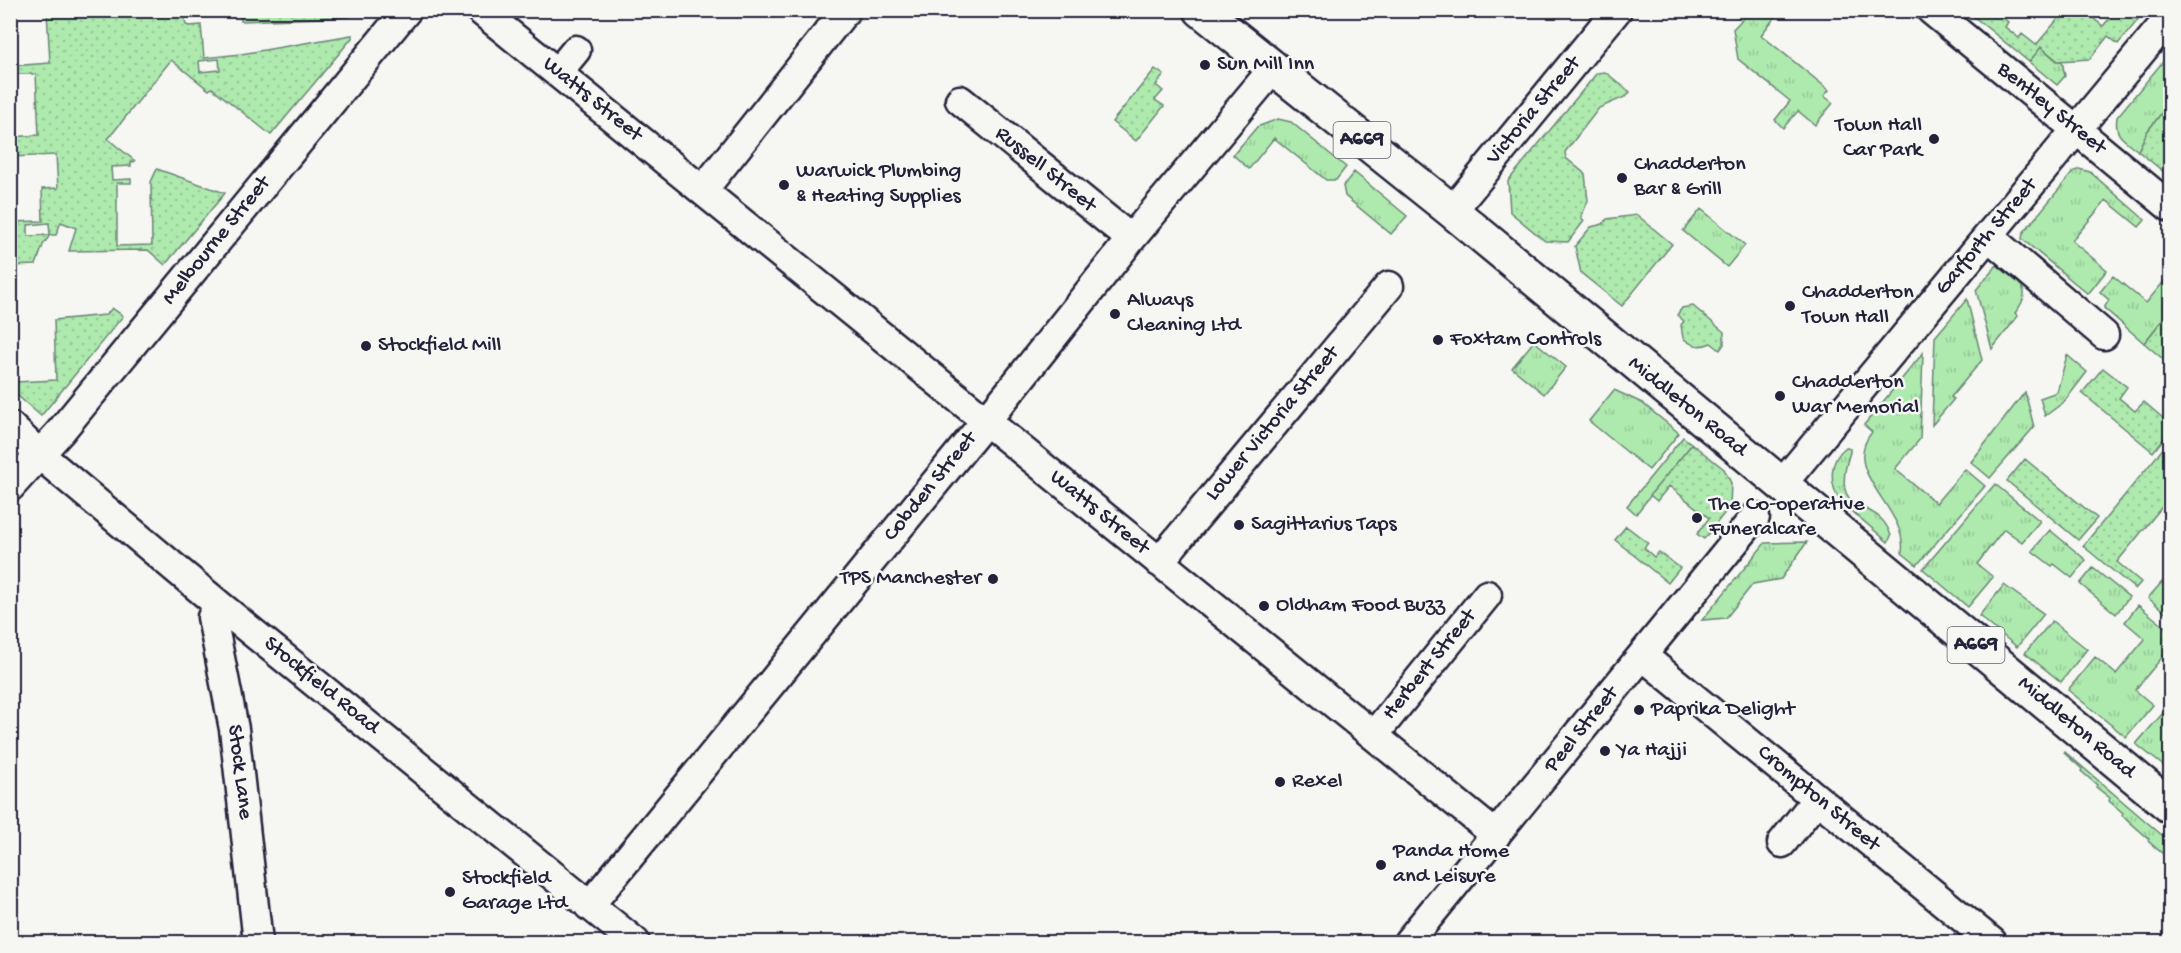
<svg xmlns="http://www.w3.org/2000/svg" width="2181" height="953" font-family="'Gochi Hand',sans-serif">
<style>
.grass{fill:url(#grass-tufts);stroke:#688674;stroke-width:1.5}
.garden{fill:url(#garden-dots);stroke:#688674;stroke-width:1.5;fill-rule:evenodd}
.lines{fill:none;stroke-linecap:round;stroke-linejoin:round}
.minor-casing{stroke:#22223b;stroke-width:33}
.major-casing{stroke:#22223b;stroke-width:38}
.minor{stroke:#f6f6f2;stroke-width:28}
.major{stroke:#f6f6f2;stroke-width:33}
.poi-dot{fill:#22223b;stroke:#f6f6f2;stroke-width:2}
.labels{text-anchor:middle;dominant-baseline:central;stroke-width:5;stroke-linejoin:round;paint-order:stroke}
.shield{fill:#f6f6f2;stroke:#626272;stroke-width:1.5}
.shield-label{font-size:21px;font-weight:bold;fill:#22223b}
.poi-label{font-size:22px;fill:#22223b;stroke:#f6f6f2;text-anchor:start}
.street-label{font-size:22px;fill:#22223b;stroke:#f6f6f2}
</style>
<defs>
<pattern id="grass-tufts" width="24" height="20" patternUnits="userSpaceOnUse" patternTransform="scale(1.5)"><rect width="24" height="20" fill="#aee9ae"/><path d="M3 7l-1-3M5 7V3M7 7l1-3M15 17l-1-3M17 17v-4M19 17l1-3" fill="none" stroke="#95c897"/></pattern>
<pattern id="garden-dots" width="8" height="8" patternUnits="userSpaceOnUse" patternTransform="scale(1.5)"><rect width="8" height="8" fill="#aee9ae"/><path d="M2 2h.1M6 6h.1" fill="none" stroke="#95c897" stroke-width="1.8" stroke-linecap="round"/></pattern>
</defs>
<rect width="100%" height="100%" fill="#f6f6f2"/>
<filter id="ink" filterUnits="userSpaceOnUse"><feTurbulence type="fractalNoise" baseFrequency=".0167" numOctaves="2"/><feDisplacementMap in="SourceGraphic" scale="12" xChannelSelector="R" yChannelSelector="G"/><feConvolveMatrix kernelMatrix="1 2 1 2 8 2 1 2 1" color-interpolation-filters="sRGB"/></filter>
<g filter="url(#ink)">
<path class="grass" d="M1750,11H1780L1761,35L1829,90L1824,96L1833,103L1815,125L1798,111L1783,128L1775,120L1790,101L1738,59L1733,29Z
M2041,47L2057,61H2062L2065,76L2057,85L2029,62Z
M2170,53V102L2147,132L2138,151C2124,139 2114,137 2117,117Z
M1278,119L1291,122L1346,167L1336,180H1326L1274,138L1249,169L1233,155L1257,127Z
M2079,169L2090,172L2145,220L2139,227L2106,200L2072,241L2107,270L2088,294L2022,239L2023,233L2073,172Z
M1354,172L1407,216L1391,234L1345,196L1343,186Z
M1701,209L1745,245L1727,267L1683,231Z
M1997,265C2017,283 2036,287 2015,313L2018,316L1992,349L1976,290Z
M2113,276L2146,303L2166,279L2170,282V310L2144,343L2104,308L2109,300L2100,292Z
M1967,299L1982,360L1951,397L1954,399L1932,425L1935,337Z
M1534,341L1566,367L1544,394L1512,368Z
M1923,353L1920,439L1895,469L1936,503L1965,469L1985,486L1917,565L1902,553C1909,508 1838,473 1872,432L1864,425Z
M2067,355L2087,372L2064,402L2045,416L2040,398L2057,392Z
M1614,390L1642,403L1679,433L1649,470L1589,421Z
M2025,392L2034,427L1990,478L1971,462Z
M1683,437L1692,444L1636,514L1627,506Z
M1846,447L1850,449V452C1827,523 1878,493 1891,536L1888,542L1839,500C1830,483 1828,461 1846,447Z
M1995,484L2040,521L2022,542L2004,529L1977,564L1993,577L1968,607L1923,569Z
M2050,530L2086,560L2072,578L2054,564L2052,566L2032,551Z
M1807,542L1781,579L1753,584L1726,618L1702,620L1765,543Z
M2093,568L2129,597L2116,614L2080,584Z
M2162,582L2170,589V616L2148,598Z
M2004,585L2044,614L2017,647L1979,616Z
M2138,605L2170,631V660L2164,655L2135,690L2153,705L2126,737L2068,690L2095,657L2116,674L2145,639L2125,622Z
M2052,621L2087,649L2061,682L2025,653Z
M2163,713L2170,719V771L2136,744Z
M2065,752L2170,842V860L2148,841L2149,839L2122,815L2123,813L2109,801L2110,798L2096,787L2097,785L2081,771L2082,769L2064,753Z"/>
<path class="garden" d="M262,10L341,11L349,17L241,21L240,15L261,13Z
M10,11H14L16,52H11Z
M47,11H187L184,14L186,25L189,26L201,25L204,58L241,54L352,35V38L271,135L212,88L209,90L171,60L108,139L135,161L134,162L131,161V166L111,167L112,180L131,179V183H117V246L152,245L151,182L157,169L225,193L165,265L148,250L69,251L76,228L61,222L56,235H50L43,245L36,265L11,266V222L43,221L42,189L58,188L56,155L11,157V137L39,135L36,74H11V66L50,63ZM219,59L220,70L200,72L199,61ZM49,223L50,235L28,236V225Z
M1967,11H1994L2008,22L2005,27L2019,38L2022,34L2036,45L2064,12L2063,11H2084L2103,26L2114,13L2119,17L2124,11L2138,20L2118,44L2108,36L2090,59L2058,61L2041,47L2029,62Z
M1155,69L1164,75L1156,85L1163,91L1155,100L1164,106L1136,141L1112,122Z
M1605,72L1630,92L1627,96L1599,108L1565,152L1566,158L1585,174L1588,201L1581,217L1584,221L1568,242L1545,241L1510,212L1508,181L1597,73Z
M2170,102V177L2138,151L2147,132Z
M1637,215L1672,244L1622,306L1581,273L1575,246L1591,227L1603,224L1607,219Z
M11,295L15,382L56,380L54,320L106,315L112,308L123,316L41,416L11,390Z
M1693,306L1724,332V344L1720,350L1711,343C1700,348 1692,346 1683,338L1681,325L1684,321L1677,315L1682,308Z
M2165,317L2170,321V365L2144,343Z
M2103,368L2127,387L2119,398L2135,411L2144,402L2170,424V431L2153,452L2082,393Z
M2170,440V476L2168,479L2170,481L2169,486L2170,488V497L2117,562L2141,582L2135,589L2083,546Z
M1692,444L1724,469L1731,483L1730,506L1704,539L1697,534L1709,518L1669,486L1657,501L1650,495Z
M2025,459L2097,518L2078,540L2007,481Z
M1626,526L1648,543L1644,548L1654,557L1659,552L1680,568L1668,583L1615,540Z"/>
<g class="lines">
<defs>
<path id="minor" d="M480,10L1496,835
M1931,10L2170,207
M558,72L576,50
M960,100L1131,239
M703,190L846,10
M1452,211L1617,10
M1988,236L2104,335
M10,426L40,455L219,605L635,942
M1782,484L2170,17
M10,487L60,432L407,10
M1159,562L1389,286
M219,605L212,617L234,729L258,942
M1643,656L1992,942
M1374,735L1487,595
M1782,843L1817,799
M589,906L1007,395L1131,239L1273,69
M1408,942L1755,517"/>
<path id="major" d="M1201,10L1452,211L2170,806"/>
</defs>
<use href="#minor" class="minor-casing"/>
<use href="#major" class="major-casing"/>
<use href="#minor" class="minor"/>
<use href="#major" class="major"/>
</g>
</g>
<g class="poi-dot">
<circle cx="1205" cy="65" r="6"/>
<circle cx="1934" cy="139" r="6"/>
<circle cx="1622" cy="178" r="6"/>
<circle cx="784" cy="185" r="6"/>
<circle cx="1790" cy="306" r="6"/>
<circle cx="1115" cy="314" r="6"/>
<circle cx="1438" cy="340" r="6"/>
<circle cx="366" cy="346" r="6"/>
<circle cx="1780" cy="396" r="6"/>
<circle cx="1697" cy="518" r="6"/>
<circle cx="1239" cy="525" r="6"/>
<circle cx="993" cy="579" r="6"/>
<circle cx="1264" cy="606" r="6"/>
<circle cx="1639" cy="710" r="6"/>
<circle cx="1605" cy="751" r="6"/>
<circle cx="1280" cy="782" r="6"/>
<circle cx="1381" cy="865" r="6"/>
<circle cx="450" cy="892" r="6"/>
</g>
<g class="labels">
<g class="shield">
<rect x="1333.5" y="122" width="57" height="36" rx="4.5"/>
<rect x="1947.5" y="627" width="57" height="36" rx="4.5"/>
</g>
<g class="shield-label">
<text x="1362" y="140">A669</text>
<text x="1976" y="645">A669</text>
</g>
<g class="poi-label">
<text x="1217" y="65">Sun Mill Inn</text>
<text x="1922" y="126" text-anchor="end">Town Hall<tspan x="1922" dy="25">Car Park</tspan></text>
<text x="1634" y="165">Chadderton<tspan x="1634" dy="25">Bar &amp; Grill</tspan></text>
<text x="796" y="172">Warwick Plumbing<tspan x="796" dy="25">&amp; Heating Supplies</tspan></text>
<text x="1802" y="293">Chadderton<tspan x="1802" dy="25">Town Hall</tspan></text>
<text x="1127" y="301">Always<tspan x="1127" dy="25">Cleaning Ltd</tspan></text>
<text x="1450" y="340">Foxtam Controls</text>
<text x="378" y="346">Stockfield Mill</text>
<text x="1792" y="383">Chadderton<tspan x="1792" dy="25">War Memorial</tspan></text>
<text x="1709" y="505">The Co-operative<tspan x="1709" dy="25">Funeralcare</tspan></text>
<text x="1251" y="525">Sagittarius Taps</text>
<text x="981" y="579" text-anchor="end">TPS Manchester</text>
<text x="1276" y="606">Oldham Food Buzz</text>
<text x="1651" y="710">Paprika Delight</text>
<text x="1617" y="751">Ya Hajji</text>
<text x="1292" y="782">Rexel</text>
<text x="1393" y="852">Panda Home<tspan x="1393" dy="25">and Leisure</tspan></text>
<text x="462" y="879">Stockfield<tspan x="462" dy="25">Garage Ltd</tspan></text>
</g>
<g class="street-label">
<text transform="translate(592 100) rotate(39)">Watts Street</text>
<text transform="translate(2051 109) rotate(39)">Bentley Street</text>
<text transform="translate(1534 111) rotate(-50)">Victoria Street</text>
<text transform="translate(1045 170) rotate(39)">Russell Street</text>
<text transform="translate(1987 237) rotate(-50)">Garforth Street</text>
<text transform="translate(217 241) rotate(-51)">Melbourne Street</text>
<text transform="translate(1687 407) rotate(39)">Middleton Road</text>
<text transform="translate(1273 424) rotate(-50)">Lower Victoria Street</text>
<text transform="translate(931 487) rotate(-51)">Cobden Street</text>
<text transform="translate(1099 513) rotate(39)">Watts Street</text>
<text transform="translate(1430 665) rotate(-51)">Herbert Street</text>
<text transform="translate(321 686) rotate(39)">Stockfield Road</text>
<text transform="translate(2076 728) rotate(40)">Middleton Road</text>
<text transform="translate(1582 730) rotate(-51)">Peel Street</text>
<text transform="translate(239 772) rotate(83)">Stock Lane</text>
<text transform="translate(1818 799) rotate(40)">Crompton Street</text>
</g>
</g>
<rect width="2181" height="953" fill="none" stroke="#f6f6f2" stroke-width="36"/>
<rect x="18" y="18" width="2145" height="917" fill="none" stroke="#22223b" stroke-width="2" filter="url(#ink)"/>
</svg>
